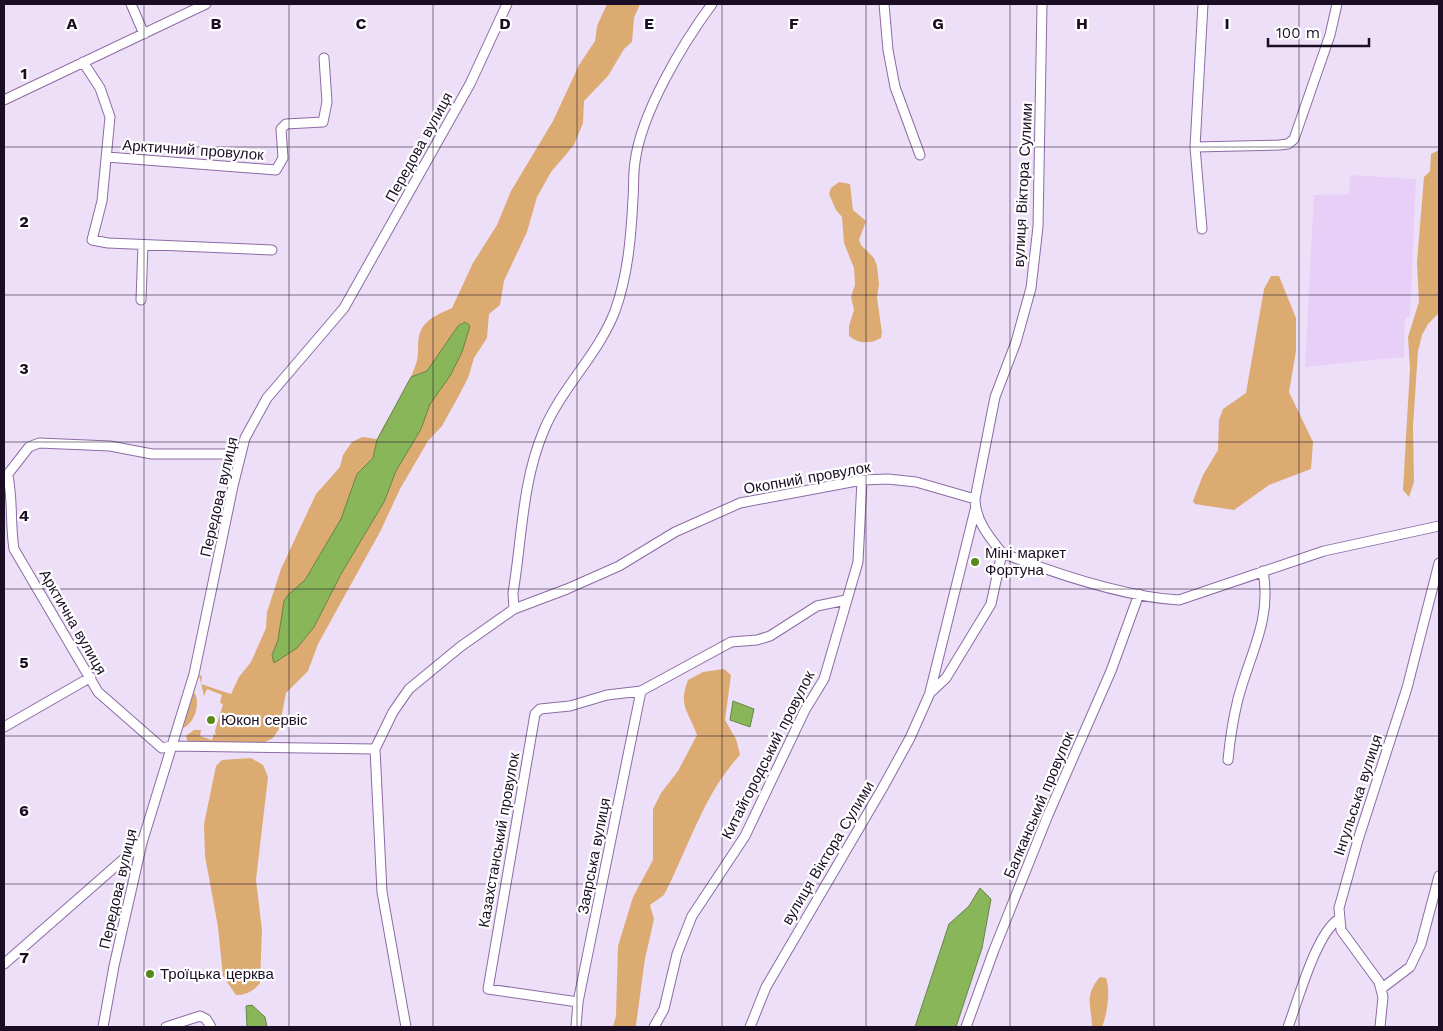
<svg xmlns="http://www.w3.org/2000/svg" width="1443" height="1031" font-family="'Work Sans',sans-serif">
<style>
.built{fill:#e7cff8}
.green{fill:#dbab71}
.water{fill:#88b659;stroke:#678449}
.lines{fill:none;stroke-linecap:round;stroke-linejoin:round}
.minor-casing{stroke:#8d6ba4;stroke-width:11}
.minor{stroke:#fff;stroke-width:9}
.grid{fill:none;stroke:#1b0e24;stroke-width:1;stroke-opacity:0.55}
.poi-dot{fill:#59881a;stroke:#fff;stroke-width:2}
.labels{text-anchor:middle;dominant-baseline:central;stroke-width:4.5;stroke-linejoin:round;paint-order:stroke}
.street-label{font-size:15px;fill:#1b0e24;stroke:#fff}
.poi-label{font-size:15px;fill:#1b0e24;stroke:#fff;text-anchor:start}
.grid-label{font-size:16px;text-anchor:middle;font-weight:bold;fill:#1b0e24;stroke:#fff;stroke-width:4.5;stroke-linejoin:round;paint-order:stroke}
</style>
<rect width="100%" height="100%" fill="#eedff9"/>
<path class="built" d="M1350,175L1416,179L1410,315L1405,319L1404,357L1305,367L1314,195L1349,194Z"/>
<path class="green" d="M607,4H640L634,18L632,42L624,49L608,76L584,101L583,123L574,145L551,172L537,197L527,232L504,281L500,305L489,314L487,338L474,358L468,378L457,399L442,426L428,441L400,489L381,530L318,644L308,671L286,693L279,729L273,738L263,743L188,744L186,736L194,730H201L200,736L212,740L214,734L216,735L215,731L223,704L220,703L222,695L207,689L204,696L199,675L202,676L201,684L231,694L239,677L251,662L266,628L267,612L281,569L316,494L340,467L343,455L352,442L362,437L377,439C389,414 407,390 416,364C420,353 416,340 421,330C427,318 441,313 452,308L473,263L497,225L511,191L553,121L579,65L595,41L597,26Z
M1439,150V313L1428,324L1422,335L1418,351L1413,426L1414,482L1409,497L1403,490L1410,368L1408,337L1419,302L1417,262L1424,177L1430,171L1431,154Z
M839,182L850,184L853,210L866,221L859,240L861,245L874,258L877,266L879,284L877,298L882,333L881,338C871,344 858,344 849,336V326L854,310L851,297L855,285L854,268L844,243L842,217L836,210L829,194L831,188Z
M1271,276H1279L1296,318V351L1289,392L1313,442L1311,469L1269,485L1234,510L1195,504L1193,501L1203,475L1218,450L1219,420L1223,409L1246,393L1264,289Z
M724,669L731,675L725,720L736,739L740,755C703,795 689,847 664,895L650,905L654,919L645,959L636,1025L634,1027H613L616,1016L618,946L633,897L653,860V809L661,793L678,771L697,735C688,710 678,706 688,680L703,672Z
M194,692C201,702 195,723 183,728Z
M251,758L263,765L268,777L256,880L262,930L260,983C254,991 245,995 236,995L223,976L218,927L205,856L204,824L216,766L222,760Z
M1100,977L1106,978C1111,991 1107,1015 1102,1027H1092C1092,1007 1083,996 1100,977Z"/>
<path class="water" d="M465,322L470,326L462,352L450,376L430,404L421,429L396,471L384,502L341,574L314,627L297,648L274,663L272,655L278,640L284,601L288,595L305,580L341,519L357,474L373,458L377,440L411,377L427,371L458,326Z
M733,701L754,709L750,727L730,720Z
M980,888L991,899L982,948L956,1027H915L949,924L969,906Z
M252,1005L265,1017L267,1027H247L246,1006Z"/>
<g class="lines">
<defs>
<path id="minor" d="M131,4L144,34
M884,4L888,50L895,87L920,155
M83,62L100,88L110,117L102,201L92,240L108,243L272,250
M4,100L206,4
M1195,147L1279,145L1288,144L1294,139L1330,35L1337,4
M107,157L276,170L283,158L281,129L286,124L323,122L327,102L324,58
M1202,229L1195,147L1203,4
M141,300L143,245
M8,476C13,500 10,524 14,549L98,692L162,748L171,746L375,749
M4,479L29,447L39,443L110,446L152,454H240
M1002,553C1054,573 1123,597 1179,600L1324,551L1439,526
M514,609L513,593C522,539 522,481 544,430C562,387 598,355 615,311C628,275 631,237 633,199C634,187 633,174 635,162C641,113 683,43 712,4
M930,692L975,510
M4,727L91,677
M1228,760C1230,739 1233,719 1238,699C1250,653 1272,620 1263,571
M4,964L142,843
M1381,989L1410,967L1421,944L1439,876
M578,1002L488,989L535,714L540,709L570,706L607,695L641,691L731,642L757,640L770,636L817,606L846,600
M103,1027L114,966L142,843L194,674L233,486L245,438L267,398L344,308L470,84L507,4
M166,1027L200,1016L206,1019L211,1027
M406,1027L382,892L375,749L393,712L409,689L460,647L514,609L567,589L619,566L675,532L740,503L862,480L888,479L916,482L975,499
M576,1027L578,1002L641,691
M654,1027L664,1009L677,954L692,916L745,836L805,710L824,679L858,562L862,480
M750,1027L766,987L882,789L910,738L930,693L946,678L991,604L1002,553C989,537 975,520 975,499L995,397L1016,342L1031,288L1038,227L1042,4
M966,1027L994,950L1048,815L1111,671L1139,594
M1288,1027C1298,1001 1316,933 1339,919
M1380,1027L1383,997L1379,982L1341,930L1339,908L1358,840L1407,688L1439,563"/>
</defs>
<use href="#minor" class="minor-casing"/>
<use href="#minor" class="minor"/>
</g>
<path class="grid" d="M144,4V1027M289,4V1027M433,4V1027M577,4V1027M722,4V1027M866,4V1027M1010,4V1027M1154,4V1027M1299,4V1027M4,147H1439M4,295H1439M4,442H1439M4,589H1439M4,736H1439M4,884H1439"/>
<g class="poi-dot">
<circle cx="975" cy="562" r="5"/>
<circle cx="211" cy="720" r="5"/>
<circle cx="150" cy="974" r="5"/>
</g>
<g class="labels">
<g class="street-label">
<text transform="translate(419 147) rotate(-61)">Передова вулиця</text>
<text transform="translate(193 150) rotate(4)">Арктичний провулок</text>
<text transform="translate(1023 185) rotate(-87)">вулиця Віктора Сулими</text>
<text transform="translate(807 478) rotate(-10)">Окопний провулок</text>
<text transform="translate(219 497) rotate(-77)">Передова вулиця</text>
<text transform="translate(73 622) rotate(60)">Арктична вулиця</text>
<text transform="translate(768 755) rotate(-63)">Китайгородський провулок</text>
<text transform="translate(1358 795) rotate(-72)">Інгульська вулиця</text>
<text transform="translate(1039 805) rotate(-67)">Балканський провулок</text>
<text transform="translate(499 840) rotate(-80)">Казахстанський провулок</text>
<text transform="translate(828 853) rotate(-59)">вулиця Віктора Сулими</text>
<text transform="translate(594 856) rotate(-79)">Заярська вулиця</text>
<text transform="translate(118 889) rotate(-77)">Передова вулиця</text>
</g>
<g class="poi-label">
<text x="985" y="553">Міні маркет<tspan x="985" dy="17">Фортуна</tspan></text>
<text x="221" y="720">Юкон сервіс</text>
<text x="160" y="974">Троїцька церква</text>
</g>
</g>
<g class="grid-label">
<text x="72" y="29">A</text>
<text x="216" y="29">B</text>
<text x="361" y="29">C</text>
<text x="505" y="29">D</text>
<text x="649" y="29">E</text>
<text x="794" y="29">F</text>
<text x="938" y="29">G</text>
<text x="1082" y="29">H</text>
<text x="1227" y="29">I</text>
<text x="24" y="79">1</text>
<text x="24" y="227">2</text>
<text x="24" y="374">3</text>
<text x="24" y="521">4</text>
<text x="24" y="668">5</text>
<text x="24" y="816">6</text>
<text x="24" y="963">7</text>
</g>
<rect width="1443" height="1031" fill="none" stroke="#1b0e24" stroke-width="10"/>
<path d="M1268 38v8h101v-8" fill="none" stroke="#1b0e24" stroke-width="2.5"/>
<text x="1276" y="38" font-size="15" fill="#1b0e24" stroke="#ffffff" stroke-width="4" paint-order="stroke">100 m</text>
</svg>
